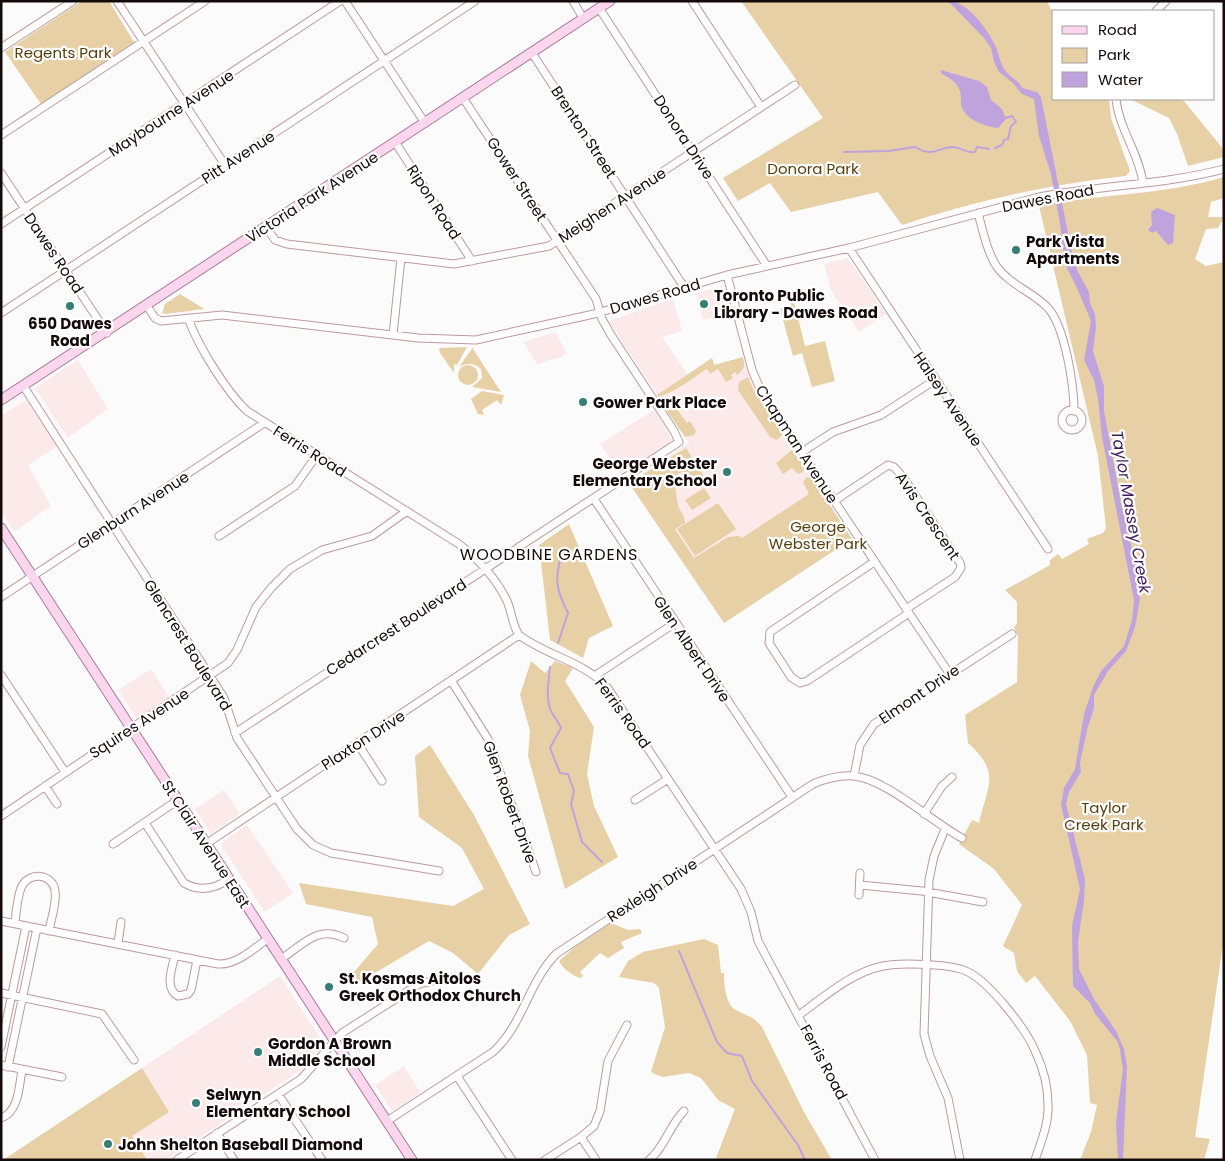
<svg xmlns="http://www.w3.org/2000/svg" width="1225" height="1161" font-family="Poppins,sans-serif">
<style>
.built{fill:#fce9ea}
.green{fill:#e7d0a5}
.water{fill:#bfa3dd}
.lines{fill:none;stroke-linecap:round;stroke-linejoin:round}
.stream{stroke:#bfa3dd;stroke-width:2}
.minor-casing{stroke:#bc9a9c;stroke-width:9}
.major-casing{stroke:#a97d97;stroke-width:11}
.minor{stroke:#fff;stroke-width:7}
.major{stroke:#fbd6ee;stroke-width:9}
.poi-dot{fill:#377e76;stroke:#fff;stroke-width:2}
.labels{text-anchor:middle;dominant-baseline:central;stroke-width:4.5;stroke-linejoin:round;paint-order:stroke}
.park-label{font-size:15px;fill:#56400f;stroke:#fff}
.street-label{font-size:15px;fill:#150a0b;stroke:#fff}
.poi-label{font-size:15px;font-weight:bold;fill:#150a0b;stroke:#fff;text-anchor:start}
.water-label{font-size:16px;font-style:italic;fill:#3f195d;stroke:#fff}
.neighbourhood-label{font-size:16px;letter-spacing:1px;fill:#150a0b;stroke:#fff}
</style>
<rect width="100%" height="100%" fill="#fbfbfb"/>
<path class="built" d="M848,258L886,314L859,332L831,291L824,264Z
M723,286L730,313L703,320L696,293Z
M673,299L682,331L662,337L688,375L712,358L714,366L742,359L760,398L821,493L700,588L629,483L689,443L609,321Z
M555,332L567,353L559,358L548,360L538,365L523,342Z
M78,360L108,409L68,438L35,388Z
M26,400L58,446L28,465L51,506L14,532L1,510V416Z
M654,410L673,441L621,475L600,444Z
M151,669L169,697L137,719L118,690Z
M224,790L240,814L211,834L195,809Z
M247,825L293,893L265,912L220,844Z
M280,976L323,1042L308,1063L296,1073L166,1160H147L132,1136L169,1112L142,1068Z
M404,1066L420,1093L392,1111L375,1085Z"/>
<path class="green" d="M82,1H109L134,42L41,104L5,52Z
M741,1H1047L1054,16V99H1109L1111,118L1130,171L1126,176C1049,184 976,201 902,225L878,192L791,212L770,183L738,201L723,178L823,118Z
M1130,99H1177L1184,101L1224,150V157L1188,166L1177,134L1169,118Z
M1224,177V198L1211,202L1208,217H1224L1218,228L1206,229L1195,259L1206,266L1224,262V937L1195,1137L1210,1139L1204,1160H1080L1091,1132L1097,1105L1090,1103L1087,1055L1070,1021L1035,976L1026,983L1017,971L1014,953L1003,946L1022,905L994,869L959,844L972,820L979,823C988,784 1001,773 968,743L965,715L1017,682L1018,636L1014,627L1017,624V602L1005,590L1050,565V560L1058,554L1062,559L1089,544L1087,539L1103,533L1106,528L1098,456L1039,206C1100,194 1164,195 1224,177Z
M798,293L799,297L794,298V302L805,346L825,341L835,381L812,387L802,353L793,356L780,309L791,306L789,296Z
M180,294L201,307L204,309L166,314L162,313L165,304Z
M467,347L457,365L454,364V373L440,353L439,348Z
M473,347V349L501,392L472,387L482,378L481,369C473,362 467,363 459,367Z
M743,357C745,366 745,369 737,375L735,372L731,375L733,378L726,382L718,369L710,374L707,369C691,379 675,392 658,397L657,395L712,358L714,365Z
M458 375a10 10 0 1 1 20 0a10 10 0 1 1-20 0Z
M748,377L753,389L783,434L777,440L770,437L738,390L739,382Z
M482,391L504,395L501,405L497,400L482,410L484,415L478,414L471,399Z
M669,398L687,423L690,421L696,431L694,435L685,437L662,404Z
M686,448L705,478L697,479C688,475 685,467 675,476C674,481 677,503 679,508C682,514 685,516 685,523L675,529L694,558L728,537L738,536L742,538L809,494L803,482L807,477L812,478L852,539L724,623L629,483Z
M792,450L804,466L803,472L798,474L792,468L783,474L776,463Z
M704,488L711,498L692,510L685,500Z
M718,503L736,529L695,556L677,529Z
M569,524L613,626L589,638L583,658L550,640L539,545Z
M531,661L545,673L555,661L573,668L565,681L594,727L587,774L594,806L618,857L565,889L528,756L530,731L520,695Z
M430,745L474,815L530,924L509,935L478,974L453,953L429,941L358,983L354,972L378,944L372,917L306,904L299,883L453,906L484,889L462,848L419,817L415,756Z
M611,923L628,930L640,929L642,933L621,942L624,948L608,958L600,953L580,972L583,976L581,978C574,977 562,968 559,961L575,947Z
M704,939L718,945L721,973H724C724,984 725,1004 736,1010C748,1017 752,1015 762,1027L804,1112L832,1160H731L716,1158L735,1109L718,1100L701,1078L689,1073L662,1077L651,1072L665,1027L659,988L654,983L619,977L628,961L643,952Z
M142,1068L169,1112L132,1136L147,1160H3Z"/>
<path class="water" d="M948,1C968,1 988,30 996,47C999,55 1000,62 1004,69C1009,77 1019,80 1022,88L1037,92L1041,97L1071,248L1077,270L1089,292L1090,303L1095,314L1096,327L1093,351L1104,386V411L1121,503L1135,562L1140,599L1135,627L1126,651L1108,671L1094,695V708L1087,730L1080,763L1081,772L1069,792L1066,804L1085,879L1084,901L1078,941L1079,969L1094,999L1116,1031L1124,1049L1127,1066L1123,1160H1118L1116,1122L1123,1069L1120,1050L1118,1042L1095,1014L1090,1003L1073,986L1072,926L1080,889L1061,805L1064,788L1075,769L1084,714L1093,687L1101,671L1124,646L1132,620L1134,600L1102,437L1098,399L1094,380L1084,360L1091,321L1077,288L1065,264L1060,223L1051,174L1039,136L1034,99L1022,94L1013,83L999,72L994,62L991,48L984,38Z
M941,70L979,81L987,87L991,100L1002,109L1006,119L998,128C986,127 962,119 961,103C961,96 961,91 957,85C953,79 946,77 941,73Z
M1157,208L1175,215L1173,243L1168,245L1156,231L1152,233L1148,230L1152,225L1151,212Z"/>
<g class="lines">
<path class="stream" d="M995,148L1002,145L1004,140L1008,139L1011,126L1016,122L1012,116L1005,118
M844,152L889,151L915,147C934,158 935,148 952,147C961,147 967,154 975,152L977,147L989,149
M558,643L568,613C556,589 554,580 562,553
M550,667C549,681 545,698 551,711C554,717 558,721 561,728L550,748L560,773L568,774L574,791L571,804L582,842L602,862
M679,951L717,1042L727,1053L742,1056L752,1081L798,1145L805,1160"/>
<defs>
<path id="minor" d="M117,1L225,165
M345,1L425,123
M573,1L583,18
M692,1L761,107
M599,8L767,266
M1156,11L1166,1
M1,48L73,1
M532,53L684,287
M1116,99C1119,129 1139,153 1143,183
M1,135L205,1
M395,142L472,261
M1,173L107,333
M978,213C983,231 987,252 997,267C1010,285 1033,292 1048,308C1065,327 1074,385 1074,411
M1,224L340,1
M266,227L275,240L287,244L454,264L549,246L795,85
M849,248L1048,549
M727,275L752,370L761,391L949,673
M147,306L155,318L161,321L222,315L418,338L476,340L594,314L727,275L849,248L1039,197C1100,185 1163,185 1224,169
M1,313L475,1
M188,318C198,346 226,391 247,411L459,544C478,559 496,578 507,601C512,612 512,625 519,635C547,656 583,661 607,687L741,889L751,912L758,941L875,1160
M393,335L401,258
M24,387L224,698L237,738L297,829L313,845L331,853L439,871
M1062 420a10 10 0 1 1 20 0a10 10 0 1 1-20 0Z
M802,452L833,432L881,415L935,380
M594,499L792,797
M834,501L888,465L894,467L903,477L960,563L961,568L955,577L906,609
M219,536L295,486L317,455
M874,562L770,632L769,643L791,677L800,683L807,681L909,613
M1,597L264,423
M1,675L65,772
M596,675L675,623
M452,682L488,739L536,872
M235,733L679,442L674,431L611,335L602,319L596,299L463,98
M358,744L382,781
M854,776L860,745L874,724L1012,634
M45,786L57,804
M635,800L668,779
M924,814L942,786L952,777
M1,816L228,663L237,650L256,607L271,588L290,569L322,550L372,536L407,511
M145,823L184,883C200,892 215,889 229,879
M945,829L934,856L929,880L924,1034L930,1056L948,1098L960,1160
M113,844L178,800
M206,844L519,635
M860,885L922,891L983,902
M859,895L860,873
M1,921L218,964C236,965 254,949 267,939
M15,923C16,912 17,899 21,888C28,871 53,873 55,891C57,903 51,919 49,931
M118,943L121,922
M175,955C172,969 164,988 178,996L188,994L191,990L197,960
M281,959C303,945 317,925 344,938
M1,993L102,1014L134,1060
M799,1015C824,997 852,972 883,966C901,962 950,964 966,971C989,981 1027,1030 1036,1053C1044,1070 1048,1087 1048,1105C1049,1123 1041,1142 1035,1160
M1,1047L26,926
M1,1065L62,1077
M8,1067L37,928
M457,1076L512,1160
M278,1094L322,1160
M1,1118C19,1112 19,1086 22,1070
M387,1121L493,1052C523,1025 528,983 556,954L813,784C825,779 840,775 854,776C886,779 932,822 962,838
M217,1133L234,1160
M581,1137L596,1160
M177,1160L301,1079L342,1033L419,984L432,981
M545,1160L581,1137L594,1126L600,1111L608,1061L627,1025
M649,1160C665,1147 669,1126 684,1111"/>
<path id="major" d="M1,400L610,1
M1,528L412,1160"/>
</defs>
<use href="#minor" class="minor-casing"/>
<use href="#major" class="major-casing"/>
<use href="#minor" class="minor"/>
<use href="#major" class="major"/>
</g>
<g class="poi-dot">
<circle cx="1016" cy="250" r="5"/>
<circle cx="704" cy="304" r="5"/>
<circle cx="70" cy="306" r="5"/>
<circle cx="583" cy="402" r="5"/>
<circle cx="727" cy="472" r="5"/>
<circle cx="329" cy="987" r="5"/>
<circle cx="258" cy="1052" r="5"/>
<circle cx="196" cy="1103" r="5"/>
<circle cx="108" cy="1144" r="5"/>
</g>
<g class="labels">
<g class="park-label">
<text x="63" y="52">Regents Park</text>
<text x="813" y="168">Donora Park</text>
<text x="818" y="526">George<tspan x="818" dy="17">Webster Park</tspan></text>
<text x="1104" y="807">Taylor<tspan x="1104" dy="17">Creek Park</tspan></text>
</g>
<g class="street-label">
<text transform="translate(171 113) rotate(-33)">Maybourne Avenue</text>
<text transform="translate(584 132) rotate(57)">Brenton Street</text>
<text transform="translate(684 137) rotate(57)">Donora Drive</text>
<text transform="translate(238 157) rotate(-33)">Pitt Avenue</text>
<text transform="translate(517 179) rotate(57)">Gower Street</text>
<text transform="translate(312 197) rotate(-33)">Victoria Park Avenue</text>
<text transform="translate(1048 198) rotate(-11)">Dawes Road</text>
<text transform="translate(434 202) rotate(57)">Ripon Road</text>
<text transform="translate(612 205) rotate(-33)">Meighen Avenue</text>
<text transform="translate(54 253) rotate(56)">Dawes Road</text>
<text transform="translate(655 296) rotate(-16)">Dawes Road</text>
<text transform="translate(948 399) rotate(56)">Halsey Avenue</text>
<text transform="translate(797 444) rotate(57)">Chapman Avenue</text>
<text transform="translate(310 451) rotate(32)">Ferris Road</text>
<text transform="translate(133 510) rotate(-33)">Glenburn Avenue</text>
<text transform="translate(928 516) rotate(56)">Avis Crescent</text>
<text transform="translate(396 627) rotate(-33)">Cedarcrest Boulevard</text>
<text transform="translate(188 645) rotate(58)">Glencrest Boulevard</text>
<text transform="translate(692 649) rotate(56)">Glen Albert Drive</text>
<text transform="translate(919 694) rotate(-34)">Elmont Drive</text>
<text transform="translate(623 713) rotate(54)">Ferris Road</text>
<text transform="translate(139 723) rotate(-33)">Squires Avenue</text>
<text transform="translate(363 740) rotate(-33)">Plaxton Drive</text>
<text transform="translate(510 802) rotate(70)">Glen Robert Drive</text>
<text transform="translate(206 844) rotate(57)">St Clair Avenue East</text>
<text transform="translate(652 890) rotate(-33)">Rexleigh Drive</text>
<text transform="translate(824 1062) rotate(62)">Ferris Road</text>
</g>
<g class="poi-label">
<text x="1026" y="241">Park Vista<tspan x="1026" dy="17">Apartments</tspan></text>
<text x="714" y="295">Toronto Public<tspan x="714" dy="17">Library - Dawes Road</tspan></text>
<text x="70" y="323" text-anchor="middle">650 Dawes<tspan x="70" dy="17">Road</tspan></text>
<text x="593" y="402">Gower Park Place</text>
<text x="717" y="463" text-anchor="end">George Webster<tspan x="717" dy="17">Elementary School</tspan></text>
<text x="339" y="978">St. Kosmas Aitolos<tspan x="339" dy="17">Greek Orthodox Church</tspan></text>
<text x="268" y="1043">Gordon A Brown<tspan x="268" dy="17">Middle School</tspan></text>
<text x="206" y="1094">Selwyn<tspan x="206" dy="17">Elementary School</tspan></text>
<text x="118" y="1144">John Shelton Baseball Diamond</text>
</g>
<g class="water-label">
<text transform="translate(1131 512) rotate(80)">Taylor Massey Creek</text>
</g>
<g class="neighbourhood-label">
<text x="549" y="554">WOODBINE GARDENS</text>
</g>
</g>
<rect width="1225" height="1161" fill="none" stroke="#150a0b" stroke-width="5"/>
<rect x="1052" y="10" width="162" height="90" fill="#ffffff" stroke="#a19d9d"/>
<rect x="1062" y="26" width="25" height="8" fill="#fbd6ee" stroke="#a19d9d"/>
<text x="1098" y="35" font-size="15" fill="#150a0b">Road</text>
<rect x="1062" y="48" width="25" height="15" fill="#e7d0a5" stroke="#a19d9d"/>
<text x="1098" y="60" font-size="15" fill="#150a0b">Park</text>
<rect x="1062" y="72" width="25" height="15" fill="#bfa3dd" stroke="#a19d9d"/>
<text x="1098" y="85" font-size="15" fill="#150a0b">Water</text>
</svg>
